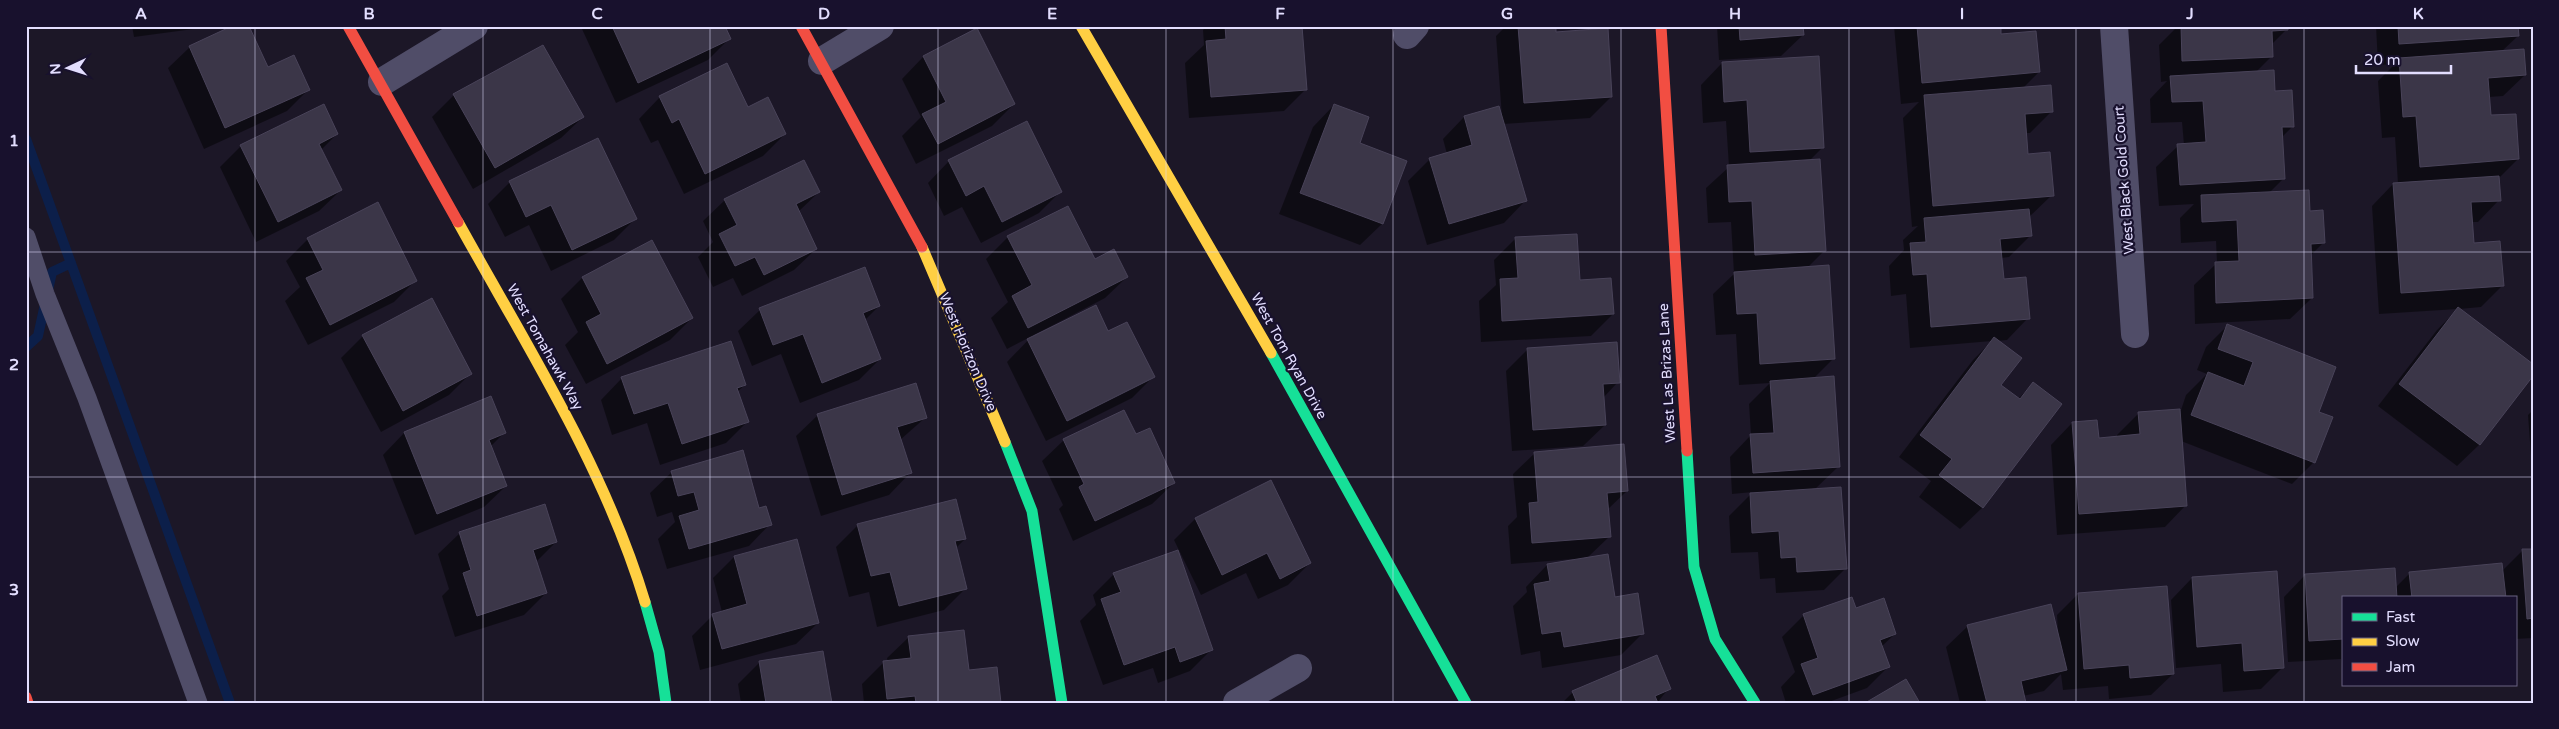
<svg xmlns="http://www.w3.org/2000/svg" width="2559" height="729" font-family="'Varela Round',sans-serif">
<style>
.shadow{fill:#0007}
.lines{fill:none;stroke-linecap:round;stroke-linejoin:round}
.stream{stroke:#0c1f4a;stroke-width:10}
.building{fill:#3b3648;stroke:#494359}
.lane{stroke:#504d68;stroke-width:19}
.street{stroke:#504d68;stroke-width:28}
.fast{stroke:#16e098;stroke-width:11}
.slow{stroke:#ffcf43;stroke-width:11}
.jam{stroke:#f24e42;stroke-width:11}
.grid{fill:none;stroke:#e3deff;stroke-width:1;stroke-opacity:0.55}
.labels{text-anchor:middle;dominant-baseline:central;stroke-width:4.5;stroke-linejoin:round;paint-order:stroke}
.street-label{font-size:14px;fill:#e3deff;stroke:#18112d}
.neatline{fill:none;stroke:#e3deff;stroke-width:2}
.grid-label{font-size:16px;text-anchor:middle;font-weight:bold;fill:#e3deff}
</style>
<rect width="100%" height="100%" fill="#1c1727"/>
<path class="shadow" d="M132,26H216L134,37Z
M585,26H724L729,39L708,60L616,103L582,29Z
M1207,26H1301L1305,90L1284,111L1189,118L1185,63L1204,45L1203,30Z
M1506,26H1554L1555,33L1611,97L1590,118L1503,124L1525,201L1504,223L1427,245L1408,181L1430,159L1447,154L1443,139L1464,117H1502L1496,36Z
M1717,26H1802L1803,35L1781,56L1719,60Z
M1894,26H1999L2000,35L2039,72L2023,88L2052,111L2030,133H2025L2027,155L2052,195L2029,217L2030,236L2009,257L2001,258L2002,281L2028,318L2007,340L1997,341L2000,385L2018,399L2034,383L2061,404L1982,508L1960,529L1919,497L1931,481L1899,457L1973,360L1992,341L1910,348L1906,294L1891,296L1889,266L1904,250L1903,240L1918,226L1912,227L1903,118L1919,102L1901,104Z
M2178,26H2287V29L2271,45L2272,56L2256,72L2274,93L2293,126L2281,138L2284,178L2269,193L2309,212L2323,243L2310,256L2312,298L2290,319L2195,324L2194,285L2217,263L2216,241L2181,243L2180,218L2194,204L2159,206L2156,167L2178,146L2184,145L2182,122L2151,123L2150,99L2167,81L2161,82L2159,45Z
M2376,26H2517L2518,36L2501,52L2525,75L2503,96L2489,97L2490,117L2518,159L2498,179L2499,200L2478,222H2471L2472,244L2502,286L2481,307L2459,309L2533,374L2479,445L2457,466L2378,406L2437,330L2458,309L2379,314L2372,206L2393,184H2398L2395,137L2382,138L2378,81L2395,64L2378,65Z
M976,30L1014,104L992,126L916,164L902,136L921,117L902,79L923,57Z
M190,47L267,69L308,90L287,111L204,149L168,68Z
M543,47L583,117L561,138L473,189L432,117L454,95Z
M1722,63L1823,147L1809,161L1825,250L1807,268L1834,358L1813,379L1839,466L1814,490L1846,568L1824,590L1776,593L1775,578L1760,579L1758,552L1731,553L1729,516L1753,492L1732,494L1730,457L1751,435L1749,404L1770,383L1739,385L1736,334L1716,335L1713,294L1734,274L1731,222L1708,223L1706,188L1729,167L1726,121L1703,123L1701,85Z
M660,97L748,108L785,134L763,156L684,194L658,140L651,143L639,119Z
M1334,105L1358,144L1405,162L1382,224L1360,245L1279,214L1313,127Z
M337,134L321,150L341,190L319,211L256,242L220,167L241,146Z
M949,161L1061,191L1039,213L981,243L962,207L944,216L928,183Z
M510,182L636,218L614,240L551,271L529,225L505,237L488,204Z
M819,192L798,212L816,249L794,270L742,296L733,278L713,287L698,257L713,242L703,221L725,200Z
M1008,237L1094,261L1127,277L1105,298L1034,335L1035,337L1108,333L1153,377L1132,398L1046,441L1007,362L1032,336L1007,349L991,318L1008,302L986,259Z
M1516,238L1613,314L1591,336L1481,342L1479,301L1496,285L1494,260Z
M308,239L416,280L394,302L308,345L285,301L300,287L286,261Z
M582,278L692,318L670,340L586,384L565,345L578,332L561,299Z
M431,300L471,373L449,395L381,432L341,358L363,336Z
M879,306L865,320L880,359L859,380L800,403L781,354L752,366L738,331L760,310Z
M2227,326L2317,413L2314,462L2292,484L2181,441L2186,505L2165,527L2057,535L2051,445L2072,423L2097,439L2117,437V435L2139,413L2181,410L2186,395L2207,374L2197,370L2206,347Z
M1528,349L1618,382L1603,398L1605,425L1583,446L1512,451L1506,371Z
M622,378L745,385L737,392L747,422L726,443L660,465L647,423L612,435L601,400Z
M491,398L505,432L490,447L506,486L484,507L415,535L383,455L404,433Z
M2533,410V483L2528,415Z
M818,415L925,418L900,440L910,473L889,495L821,516L796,436Z
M1135,436L1174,483L1152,504L1073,541L1059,509L1063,505L1042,461L1064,440Z
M1535,453L1627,491L1607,510L1610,536L1587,558L1614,598L1643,633L1621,655L1542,668L1540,651L1521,655L1513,606L1527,592L1526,587L1547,565L1573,561V559L1511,564L1508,526L1517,517L1513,474Z
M672,472L759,509L770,524L749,546L667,569L658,539L675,522L672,512L657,517L650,493Z
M1270,481L1310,563L1288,585L1258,599L1246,573L1201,595L1174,540L1195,519Z
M858,525L965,539L956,548L966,588L944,610L877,627L869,592L849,597L836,547Z
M460,533L556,542L536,562L546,593L524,615L455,637L442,596L449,589L438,554Z
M2533,550V638L2515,639V598H2343V681L2341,659L2288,662L2284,597L2305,575L2395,588L2410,573L2502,571L2522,551Z
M734,557L818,623L796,644L700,670L692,636L713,615L722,612L713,578Z
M1114,574L1211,650L1190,671L1158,683L1153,668L1103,685L1080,621L1096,605L1093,595Z
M2192,578L2283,667L2261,689L2223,692L2221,664L2176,668L2171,600Z
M2078,594L2173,674L2151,695L2109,699L2108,686L2063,690L2061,674L2044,691L2023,696L2025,703H1960L1946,647L1968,626L2058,634L2057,615Z
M1855,610L1895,634L1881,647L1888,667L1867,688L1826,703H1786L1781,687L1795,672L1782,637L1804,615Z
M909,637L968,672L1000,703H864L862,684L884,662H888L887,658Z
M760,662L830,703H741L738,684Z
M1669,688L1657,703H1562L1573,692Z"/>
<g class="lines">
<path class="stream" d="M26,139L230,703
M26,347L38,336L52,272L71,263"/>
</g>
<path class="building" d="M232,26H249L268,67L294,55L310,90L225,128L189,46Z
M612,26H725L731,39L638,83Z
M1225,26H1302L1307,90L1211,97L1206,41L1226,39Z
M1518,26H1556V32L1608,28L1612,97L1524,103Z
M1739,26H1803L1804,35L1740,40Z
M1917,26H2001V34L2036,31L2040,72L1922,83Z
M2181,26H2288V30L2272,31L2273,57L2182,61Z
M2398,26H2518L2519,36L2399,44Z
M977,28L1015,104L938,144L922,114L946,102L923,56Z
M543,45L584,117L495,168L453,94Z
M2524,49L2526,75L2488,78L2491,115L2516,114L2519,159L2420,167L2416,116L2403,117L2399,58Z
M1819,56L1824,148L1750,152L1747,100L1724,102L1722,62Z
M727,63L748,107L768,97L786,134L705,174L679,119L672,123L659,96Z
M2274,70L2275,91L2292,90L2294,127H2282L2285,179L2180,185L2177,144L2206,142L2203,101L2172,102L2170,76Z
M2051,85L2053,112L2025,114L2028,154L2050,152L2054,196L1933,206L1924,95Z
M324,104L338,134L319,144L342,190L278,222L240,145Z
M1334,104L1369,117L1360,143L1407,161L1383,224L1300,193Z
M1499,106L1527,201L1449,224L1429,158L1472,145L1464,116Z
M1027,121L1062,192L1002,222L984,186L966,196L948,160Z
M598,138L637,219L572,250L551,205L526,217L509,181Z
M1820,159L1826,251L1755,255L1752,201L1729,202L1727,165Z
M804,160L820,192L796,204L817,249L764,275L755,257L735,266L719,234L737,225L724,199Z
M2499,176L2501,201L2471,202L2474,243L2500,241L2504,286L2401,293L2393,183Z
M2309,190L2310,211L2323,210L2325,243L2311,244L2313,298L2216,303L2215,262L2239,261L2237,220L2202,222L2201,195Z
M378,202L417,281L330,325L306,278L323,270L307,238Z
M1068,206L1095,259L1114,249L1128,277L1028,328L1012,296L1032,285L1007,236Z
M2029,209L2032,236L2000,239L2004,279L2026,277L2030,319L1931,327L1927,274L1913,275L1910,243L1926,242L1924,218Z
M1577,234L1580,280L1611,278L1614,314L1502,321L1500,279L1518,278L1515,237Z
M652,240L693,318L607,364L586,322L601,314L582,277Z
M1829,265L1835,359L1760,364L1757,313L1737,314L1734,272Z
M865,267L880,306L863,313L881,359L822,383L803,334L773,345L759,308Z
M432,298L472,374L403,411L362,335Z
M1096,305L1108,331L1127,322L1155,377L1067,421L1027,339Z
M2458,307L2533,364V376L2480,445L2399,384Z
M2227,324L2336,367L2319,412L2333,417L2315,463L2191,415L2208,372L2244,386L2253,362L2218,349Z
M1994,337L2022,358L2001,385L2020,399L2033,382L2062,404L1983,508L1939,475L1952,459L1920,435Z
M731,341L746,385L737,388L749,422L682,444L668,403L634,414L621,377Z
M1617,342L1620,383L1603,384L1606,425L1533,430L1527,348Z
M1834,376L1840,467L1753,473L1750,434L1774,433L1770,381Z
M916,383L927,418L897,427L912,473L842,495L817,414Z
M491,396L506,433L489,440L507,486L437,514L404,432Z
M2180,409L2187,506L2079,514L2072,422L2097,420L2099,438L2140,434L2138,412Z
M1124,410L1136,434L1150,428L1175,483L1095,521L1079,487L1084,484L1063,439Z
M1624,444L1628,491L1607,493L1611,537L1532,543L1529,503L1538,502L1534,452Z
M743,450L759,508L766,506L772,525L689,549L679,516L699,510L694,492L678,496L671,471Z
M1271,480L1311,563L1280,579L1267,553L1222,575L1195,518Z
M1841,487L1847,569L1797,572L1796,557L1781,558L1779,531L1752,533L1750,493Z
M956,499L966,539L955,541L967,589L899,606L890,572L871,576L857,524Z
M545,504L557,542L533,550L547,593L477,616L463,573L471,570L459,532Z
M797,539L819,623L722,649L712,614L747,604L734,556Z
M2522,549H2533V618L2527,619Z
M1178,550L1213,650L1180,662L1175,647L1124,665L1101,599L1121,592L1113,573Z
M1608,554L1615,597L1638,593L1644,634L1564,647L1561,631L1542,634L1534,584L1550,581L1547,564Z
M2502,563L2506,598H2412L2409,572Z
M2395,568L2397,598H2343V639L2309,641L2305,574Z
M2277,571L2284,668L2244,671L2242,643L2197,647L2192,577Z
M2167,586L2174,674L2130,678L2129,665L2084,669L2078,593Z
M1852,597L1856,608L1884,598L1896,634L1880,640L1890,667L1813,695L1801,664L1818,658L1803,614Z
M2051,604L2067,670L2021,681L2026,703H1987L1967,625Z
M964,630L969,670L997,667L1001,703H916L915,696L887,699L883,661L911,658L908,636Z
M823,651L832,703H766L759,661Z
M1657,655L1671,689L1655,696L1658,703H1577L1572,691Z
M1906,679L1920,703H1865Z"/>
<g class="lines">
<path class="lane" d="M26,237L45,294L87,398L198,703"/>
<path class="street" d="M2114,26L2135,334
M1407,35L1415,26
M822,61L880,26
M382,82L474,26
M1237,703L1298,668"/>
<path class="fast" d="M1271,353L1466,703
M1005,442L1032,511L1062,703
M1687,451L1694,567L1715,639L1755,703
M645,602L659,652L666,703"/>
<path class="slow" d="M1081,26L1271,353
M458,222C526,345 604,466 645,602
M922,247L1005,442"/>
<path class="jam" d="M348,26L458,222
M801,26L922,247
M1661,26L1687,451
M26,697L28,703"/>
</g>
<path class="grid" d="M255,26V703M483,26V703M710,26V703M938,26V703M1166,26V703M1393,26V703M1621,26V703M1849,26V703M2076,26V703M2304,26V703M26,252H2533M26,477H2533"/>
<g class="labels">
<g class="street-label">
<text transform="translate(2124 180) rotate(-94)">West Black Gold Court</text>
<text transform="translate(545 347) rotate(61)">West Tomahawk Way</text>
<text transform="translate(968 352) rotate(67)">West Horizon Drive</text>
<text transform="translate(1289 356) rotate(61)">West Tom Ryan Drive</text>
<text transform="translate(1667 373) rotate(-93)">West Las Brizas Lane</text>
</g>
</g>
<rect width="2559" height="729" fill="none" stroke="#18112d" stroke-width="55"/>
<rect x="2342" y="596" width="175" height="90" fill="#18112d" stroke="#696381"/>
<rect x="2352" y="613" width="25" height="8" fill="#16e098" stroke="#696381"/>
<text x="2386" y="622" font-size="15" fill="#e3deff">Fast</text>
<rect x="2352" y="638" width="25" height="8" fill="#ffcf43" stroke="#696381"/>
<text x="2386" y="646" font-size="15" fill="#e3deff">Slow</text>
<rect x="2352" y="663" width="25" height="8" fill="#f24e42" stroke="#696381"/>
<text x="2386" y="672" font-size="15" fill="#e3deff">Jam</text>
<g transform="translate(68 68) rotate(266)" stroke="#18112d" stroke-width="4" paint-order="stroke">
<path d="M0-4L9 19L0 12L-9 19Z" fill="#e3deff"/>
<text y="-8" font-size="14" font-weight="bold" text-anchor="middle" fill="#e3deff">N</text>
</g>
<path d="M2356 65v8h95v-8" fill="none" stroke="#e3deff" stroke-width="2.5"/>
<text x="2364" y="65" font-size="15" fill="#e3deff" stroke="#18112d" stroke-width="4" paint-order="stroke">20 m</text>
<rect x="28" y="28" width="2504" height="674" class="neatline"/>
<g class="grid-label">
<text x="141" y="19">A</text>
<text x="369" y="19">B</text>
<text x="597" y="19">C</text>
<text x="824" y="19">D</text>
<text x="1052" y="19">E</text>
<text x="1280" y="19">F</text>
<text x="1507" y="19">G</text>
<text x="1735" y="19">H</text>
<text x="1962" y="19">I</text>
<text x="2190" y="19">J</text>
<text x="2418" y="19">K</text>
<text x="14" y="146">1</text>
<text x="14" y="370">2</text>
<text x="14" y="595">3</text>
</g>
</svg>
